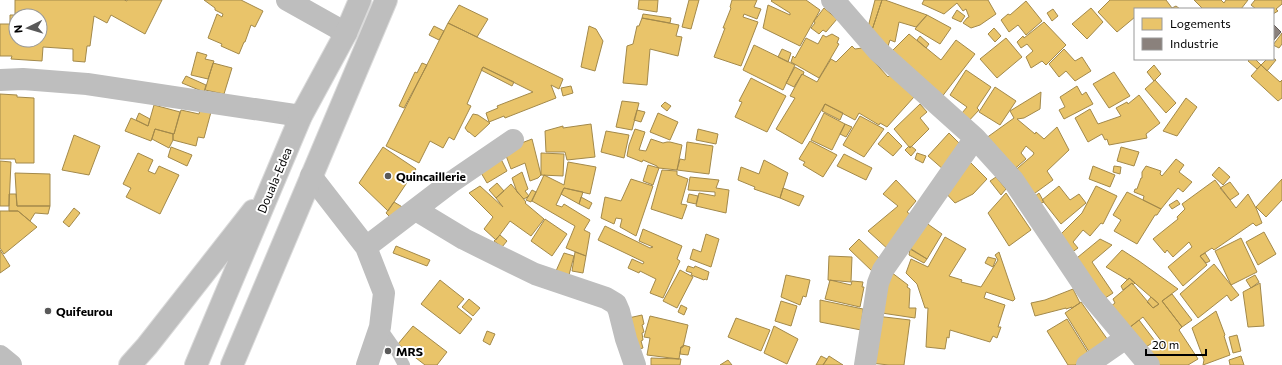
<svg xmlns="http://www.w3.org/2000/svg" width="1282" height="365" font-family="Commissioner,sans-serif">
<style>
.homes{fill:#e9c46a;stroke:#a3894a;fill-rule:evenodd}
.industry{fill:#8a817c;stroke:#615a57}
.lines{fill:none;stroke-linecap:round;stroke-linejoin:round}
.trunk-casing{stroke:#dbdbdb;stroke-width:24}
.service{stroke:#bebebe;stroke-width:12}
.minor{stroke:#bebebe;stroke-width:22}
.trunk{stroke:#bebebe;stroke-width:22}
.poi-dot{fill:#595959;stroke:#fff;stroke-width:1.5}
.labels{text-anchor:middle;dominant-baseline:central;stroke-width:4;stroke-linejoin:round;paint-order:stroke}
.poi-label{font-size:12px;font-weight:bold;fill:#000;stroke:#fff;text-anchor:start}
.street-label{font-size:12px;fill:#000;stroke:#fff}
</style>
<rect width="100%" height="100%" fill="#fff"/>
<path class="homes" d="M15,0H124L127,1V0H162L145,34L111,15L107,23L94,16L90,46H87L85,62L73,61V49L43,47L42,61L11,59L12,56H0V24H10V15H15ZM16,16H40V40H16Z
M204,0H241L263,11L255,27L251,25L245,42H244L239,54L221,46L222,44L208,38L217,14L222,17L223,14L215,10V8Z
M639,0H658L657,12L638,9Z
M689,0H699L691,29L682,27Z
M732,0H757L754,7L761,9L757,19L744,14L743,17L758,22L741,66L714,57L725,28H723L731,8L730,7Z
M772,0H806L820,10L800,46L763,28L768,5L790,15V13L771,1Z
M875,0H882L871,33L867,31Z
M882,0H885L927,15L916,27L899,22L895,42L890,40L886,52L869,39Z
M924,0H988L996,14L980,25L971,28L963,23L967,18L969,17L966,9L963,11L957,3L944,14L922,4Z
M1110,0H1166L1172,8L1176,6L1180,9H1135V17L1117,32L1098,12Z
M1194,0H1221L1224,3L1226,0H1248L1241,9H1203Z
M1255,0H1282V4L1276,9L1278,11L1273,14V9H1256L1251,5Z
M1026,1L1042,21L1026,35L1018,25L1009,32L1001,20L1008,14L1010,15Z
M459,5L488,19L477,37L448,23Z
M824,8L837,19L826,32L823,30L819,34L811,28L815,23L814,21Z
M1091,8L1103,22L1087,39L1072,24Z
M1053,9L1058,16L1052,21L1047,13Z
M957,10L965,16L961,22L952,18Z
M643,14L671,18L670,23L642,18Z
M927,15L951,28L940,44L915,29Z
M642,18L679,25L676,36L682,37L678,56L650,49L647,85L623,83L627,46L633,44L637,26H639Z
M1044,22L1066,45L1046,65L1042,61L1031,68L1026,57L1033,51L1027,44L1021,48L1017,42L1023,36L1024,38Z
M448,23L563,79L559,89L551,85L556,98L505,118L504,116L489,122L486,113L498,108L497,106L533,92L483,67L467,104L471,106L454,140L449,137L443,148L430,141L419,163L386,146Z
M434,26L444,31L439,40L429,35Z
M589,26L596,29L603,41L595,71L581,67Z
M994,28L1001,36L995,42L988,34Z
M1282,33V44L1279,48L1273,45Z
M832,34L839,38L837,43L839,44L819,78L791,62L793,56L795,58L806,38L818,44L823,35L826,37Z
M909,34L941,60L956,40L975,54L941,98L888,55Z
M920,36L929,44L926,48L917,40Z
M1006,38L1022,57L997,78L980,59Z
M754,45L795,65L783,90L743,70Z
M852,46L855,49L862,48L888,77L890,75L914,97L887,127L880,123L879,125L859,113L855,120L825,104L802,144L776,129L795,98L790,96L802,74L817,82L831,59L836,62Z
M782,49L791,53L788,62L778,57Z
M1064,49L1075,61L1082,57L1091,71L1075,81L1066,71L1059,77L1049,64Z
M197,52L207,55L205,59L214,61L208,79L191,75Z
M1273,58L1276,60L1267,71L1261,65L1267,59H1273Z
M1250,59H1255L1261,65L1257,69L1248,61Z
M213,63L232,68L224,94L205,90Z
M422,63L427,65L404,108L399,106L415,72L417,73Z
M1154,65L1161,74L1154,81L1147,72Z
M1261,65L1280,82L1282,80V98L1278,101L1251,76Z
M483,67L514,82L512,86L481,70Z
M795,67L804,72L803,75L802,74L794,87L786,83Z
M966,70L991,87L977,108L979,110L964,126L957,119L967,107L950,95Z
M1114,72L1130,96L1109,108L1093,84Z
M186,76L206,85L204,92L182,83Z
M751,78L786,96L767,132L735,117L742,102L739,101Z
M1155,80L1176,103L1166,113L1145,89Z
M571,86L573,93L563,96L561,88Z
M1077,86L1082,95L1086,92L1093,104L1064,119L1059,110L1065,107L1060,97Z
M995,87L1016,101L1000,125L979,112Z
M1041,92L1040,109L1024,118L1017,119L1035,134L1036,132L1044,139L1057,127L1069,150L1047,171L1053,180L1031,196L1012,173L1033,155L1034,153L1026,146L1021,153L1026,159L1011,172L982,141L1014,118L1010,111Z
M0,94L17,95V97L34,98V163H16L15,159H0Z
M1139,95L1160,123L1146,134L1147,138L1109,145L1107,139L1105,140L1102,134L1088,142L1075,118L1090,109L1098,124L1121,116L1116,108L1127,102L1128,104Z
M1186,98L1197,107L1177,136L1163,131Z
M622,101L639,103L632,130L616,127Z
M665,102L671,106L667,111L661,106Z
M825,104L843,113L840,120L822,111Z
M920,104L927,112L920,118L929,129L910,148L894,129Z
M154,105L180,112L174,134L155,129L151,141L125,131L131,118L148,126Z
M181,110L199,114L200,110L211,112L204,138L198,137L196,146L173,140V134H174Z
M637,110L645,112L641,122L634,120Z
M139,113L150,119L148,126L136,120Z
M658,113L678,122L670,140L650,132Z
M824,113L845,124L832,150L811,140Z
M473,114L478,115L490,123L475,137L469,132H468L465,128Z
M860,116L884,129L864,157L843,145Z
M591,124L595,157L567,160L565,152H546L545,131L563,126V128Z
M845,124L852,127L846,137L840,134Z
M155,129L173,134V140L169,148L152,139Z
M635,129L645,132L639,150L646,151L651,139L663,143L667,142H670L682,145L677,170L659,168L657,167V166L643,160L642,162L627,156L629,145Z
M698,129L718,134L716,144L696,140Z
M606,131L629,135L624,158L601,152Z
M888,132L902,146L893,156L878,144Z
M949,133L964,148L944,170L928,156Z
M74,135L100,146L89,175L62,170Z
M532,139L541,175L538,178L530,181L525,163L511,169L505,153L519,144Z
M810,141L837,155L823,177L803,165L805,162L799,159Z
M687,142L713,146L709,174L677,170L680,159L685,160Z
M909,146L910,148L911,146L916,150L911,156L905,150Z
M171,147L192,155L187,166L168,157Z
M383,147L416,169L388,211L359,183Z
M1121,147L1139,152L1134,166L1117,161Z
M138,153L153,160L148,171L155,174L159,166L179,175L160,214L126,197L131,188L123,184Z
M541,153L564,154L563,176L541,175Z
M917,153L926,156L923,163L915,159Z
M844,154L872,168L866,180L837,166Z
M965,157L987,179L973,194L955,203L942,189Z
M501,159L507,171L487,183L480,171Z
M1176,159L1184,165L1179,172L1192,182L1183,192L1178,188L1161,209L1143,200L1144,196L1134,192L1135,189H1137L1141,178H1142V172L1146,166L1161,171L1160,174L1162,176Z
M764,160L788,173L780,198L754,189L755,187L738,180L741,167L759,174Z
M0,161L11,162L9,206H0Z
M568,162L596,167L590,194L564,188L556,205L562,207L564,204L590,220L584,230L590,233L586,256L566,248L575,226L532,201L544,175L564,185Z
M648,165L659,168L653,185L643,181Z
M1093,166L1115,175L1110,187L1089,179Z
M1114,166L1121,167L1120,174L1113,172Z
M1219,167L1230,177L1223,185L1212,175Z
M662,170L677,171V175L688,179L681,204L687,205L682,219L651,209Z
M522,172L528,189L525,191L529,196L524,199L517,192L512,178Z
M15,173L50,174V206H17Z
M690,177L719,180L716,188L729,190L726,213L696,206L699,193L715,196V192L688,190Z
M996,177L1006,189L1001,195L990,181Z
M631,179L653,186L636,236L620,227L622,219L616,218L614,224L601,218L605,197L621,201Z
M1282,179V200L1266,217L1256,207Z
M896,180L916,201L907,212L914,217L890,251L868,231L898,206L883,194Z
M1215,180L1236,208L1248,194L1256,208L1262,223L1256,226L1253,223L1214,250L1212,248L1200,256L1207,265L1183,286L1168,267L1192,247L1189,242L1173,257L1167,250L1165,253L1153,239L1178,219L1177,217L1185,209L1182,204Z
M1230,182L1239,194L1230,200L1220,188Z
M497,183L504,191L496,198L489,190Z
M511,184L526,202L525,203L544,219L531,236L510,221L496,240L484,229L493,217L469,193L480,186L503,207L496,198Z
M1059,186L1070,200L1079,194L1086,203L1061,224L1042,200Z
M1096,186L1117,196L1103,224L1101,223L1090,236L1083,230L1073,242L1078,248L1071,253L1060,235L1082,213Z
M564,188L583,192L579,204L561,194Z
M783,188L804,196L799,206L780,198Z
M532,190L536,192L531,202L526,200Z
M1127,192L1161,209L1157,215H1155L1137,244L1114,231L1121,220L1113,215Z
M1006,193L1031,230L1009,246L988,213Z
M1039,193L1044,202L1039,204L1034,197Z
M9,194H16L17,206H50L48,214L35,213L30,221L18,211H9Z
M689,194L698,196L696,204L687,202Z
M581,197L592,203L589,209L579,204Z
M1177,200L1180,204L1172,209L1169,205Z
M394,202L404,208L393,220L386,213Z
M74,208L80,213L69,227L63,222Z
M0,211H18L37,227L4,254L0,248Z
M545,219L567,234L552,256L531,241Z
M922,220L942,234L927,259L905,245Z
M605,226L650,248L653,247L639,241L643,229L682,246L677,259L680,261L663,298L650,293L656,279L640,271L639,273L628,268L632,259L643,264L644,262L598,240Z
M1264,232L1276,254L1258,265L1246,242Z
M706,234L719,239L711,267L690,259L693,249L701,252Z
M500,235L507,241L502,247L494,241Z
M945,237L966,249L949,276L962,280L961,282L981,287L998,260L995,255L999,252L1015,299L1013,301L986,292L984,298L1005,305L998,327H1001L997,338L993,336L990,342L950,330L949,338L947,337L945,349L926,347L928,308H925L917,284L906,273L911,259L928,267Z
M1241,238L1257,272L1231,285L1215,251Z
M859,239L882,261L873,272L849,249Z
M1100,239L1112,245L1092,262L1113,293L1099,302L1072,262Z
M396,246L430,260L427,266L393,253Z
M910,249L927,259L924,263L909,255Z
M0,250L10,266L0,273Z
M1122,250L1139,261L1178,289L1162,301L1182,327L1179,330L1198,359L1188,365H1158L1149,352L1165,342L1164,340L1162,342L1143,317L1124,332L1106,310L1115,303L1113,299L1132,283L1153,308L1159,304L1129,278L1128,280L1106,267Z
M575,252L586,256L583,273L572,271Z
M564,253L574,256L569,275L556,271Z
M1205,253L1210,261L1206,263L1200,256Z
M829,256L852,257L851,282L828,280Z
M988,257L996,259L993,267L985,263Z
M1214,264L1239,295L1231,301L1227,295L1198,318L1180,294Z
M688,266L694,268L695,266L709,272L707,280L705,279L704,280L691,275L692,273L686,271Z
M887,269L908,285L907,287L910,289L909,308H916L915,318L875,312Z
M680,270L693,277L677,308L663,301Z
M786,275L810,280L806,297L803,296L800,305L781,297Z
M1255,275L1259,282L1251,288L1246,280Z
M1129,278L1135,283L1133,285L1132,283L1123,290L1121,286Z
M440,280L464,299L457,307L472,319L460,334L421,304Z
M830,280L851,285L852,281L863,282L862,287H864L860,307L825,299Z
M1260,283L1264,326L1248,327L1243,292Z
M1073,289L1080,303L1072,308V307L1066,309V308L1035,316L1031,303L1045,300Z
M1172,294L1192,320L1182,327L1162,301Z
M1151,297L1159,304L1153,308L1147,302Z
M469,299L480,308L473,316L462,307Z
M820,300L863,309L861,330L820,322Z
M781,301L797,306L791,326L775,321Z
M1081,302L1110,343L1091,355L1065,313Z
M681,305L687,308L684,315L678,312Z
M1216,311L1225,335L1224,336L1230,355L1203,365L1204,360L1192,328Z
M642,315L644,324L642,325L644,332L642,333L643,340L641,341L643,348L639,349L624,319Z
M650,316L688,325L683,347H681L679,359L647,355L650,338L644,337Z
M876,316L910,320L904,365H889L870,363Z
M736,318L770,330L761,351L728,337Z
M1067,319L1090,356L1075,365H1068L1047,331Z
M1139,320L1155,341L1146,347L1130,327Z
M413,326L447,352L437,365H425L398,344Z
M774,326L798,339L787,364L764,353Z
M487,331L495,334L490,345L483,341Z
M1237,335L1241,351L1233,353L1229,337Z
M683,345L690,347L688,355L680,354L681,347H683Z
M821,356L827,359L823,365H816Z
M829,356L843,365H823Z
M1241,356L1244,365H1230L1229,360Z
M651,358L681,359L680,365H651Z
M728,360L732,365H720Z"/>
<path class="industry" d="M1273,24L1281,32L1273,41Z"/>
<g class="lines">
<defs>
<path id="trunk" d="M130,365L147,346L253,211
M196,365L301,116L346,33L360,0
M232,365L386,0"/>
</defs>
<use href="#trunk" class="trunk-casing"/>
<path class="service" d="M380,327L396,350L404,365"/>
<path class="minor" d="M287,0L346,33
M832,0L839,6L878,51L975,138L1013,180L1091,296L1149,365
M0,80L23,79L87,84L301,116
M311,176L366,247L384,293L380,327L367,365
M416,210L464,239L535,274L606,298L616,304L619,311L626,339L635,365
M366,247L450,183L513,140
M0,356L11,365
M865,365L878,283L883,270L975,138
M1087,365L1126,338"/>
<use href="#trunk" class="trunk"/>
</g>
<g class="poi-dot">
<circle cx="388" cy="176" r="4"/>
<circle cx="48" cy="311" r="4"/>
<circle cx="388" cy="351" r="4"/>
</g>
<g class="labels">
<g class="poi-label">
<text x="396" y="176">Quincaillerie</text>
<text x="56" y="311">Quifeurou</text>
<text x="396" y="351">MRS</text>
</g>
<g class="street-label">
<text transform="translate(274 180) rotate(-67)">Douala-Edea</text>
</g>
</g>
<rect x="1134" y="8" width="140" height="52" fill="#ffffff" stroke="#999999"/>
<rect x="1142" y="18" width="20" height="12" fill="#e9c46a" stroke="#999999"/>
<text x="1170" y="28" font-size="12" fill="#000000">Logements</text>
<rect x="1142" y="38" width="20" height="12" fill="#8a817c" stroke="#999999"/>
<text x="1170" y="48" font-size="12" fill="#000000">Industrie</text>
<g transform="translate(28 28) rotate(265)"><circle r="19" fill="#ffffff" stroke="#999999"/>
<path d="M0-3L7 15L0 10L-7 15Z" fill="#595959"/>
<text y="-6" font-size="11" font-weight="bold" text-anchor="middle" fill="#000000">N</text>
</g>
<path d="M1146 349v6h60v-6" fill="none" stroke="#000000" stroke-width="2"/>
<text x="1152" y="349" font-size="12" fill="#000000" stroke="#ffffff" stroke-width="3" paint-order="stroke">20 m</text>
</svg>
